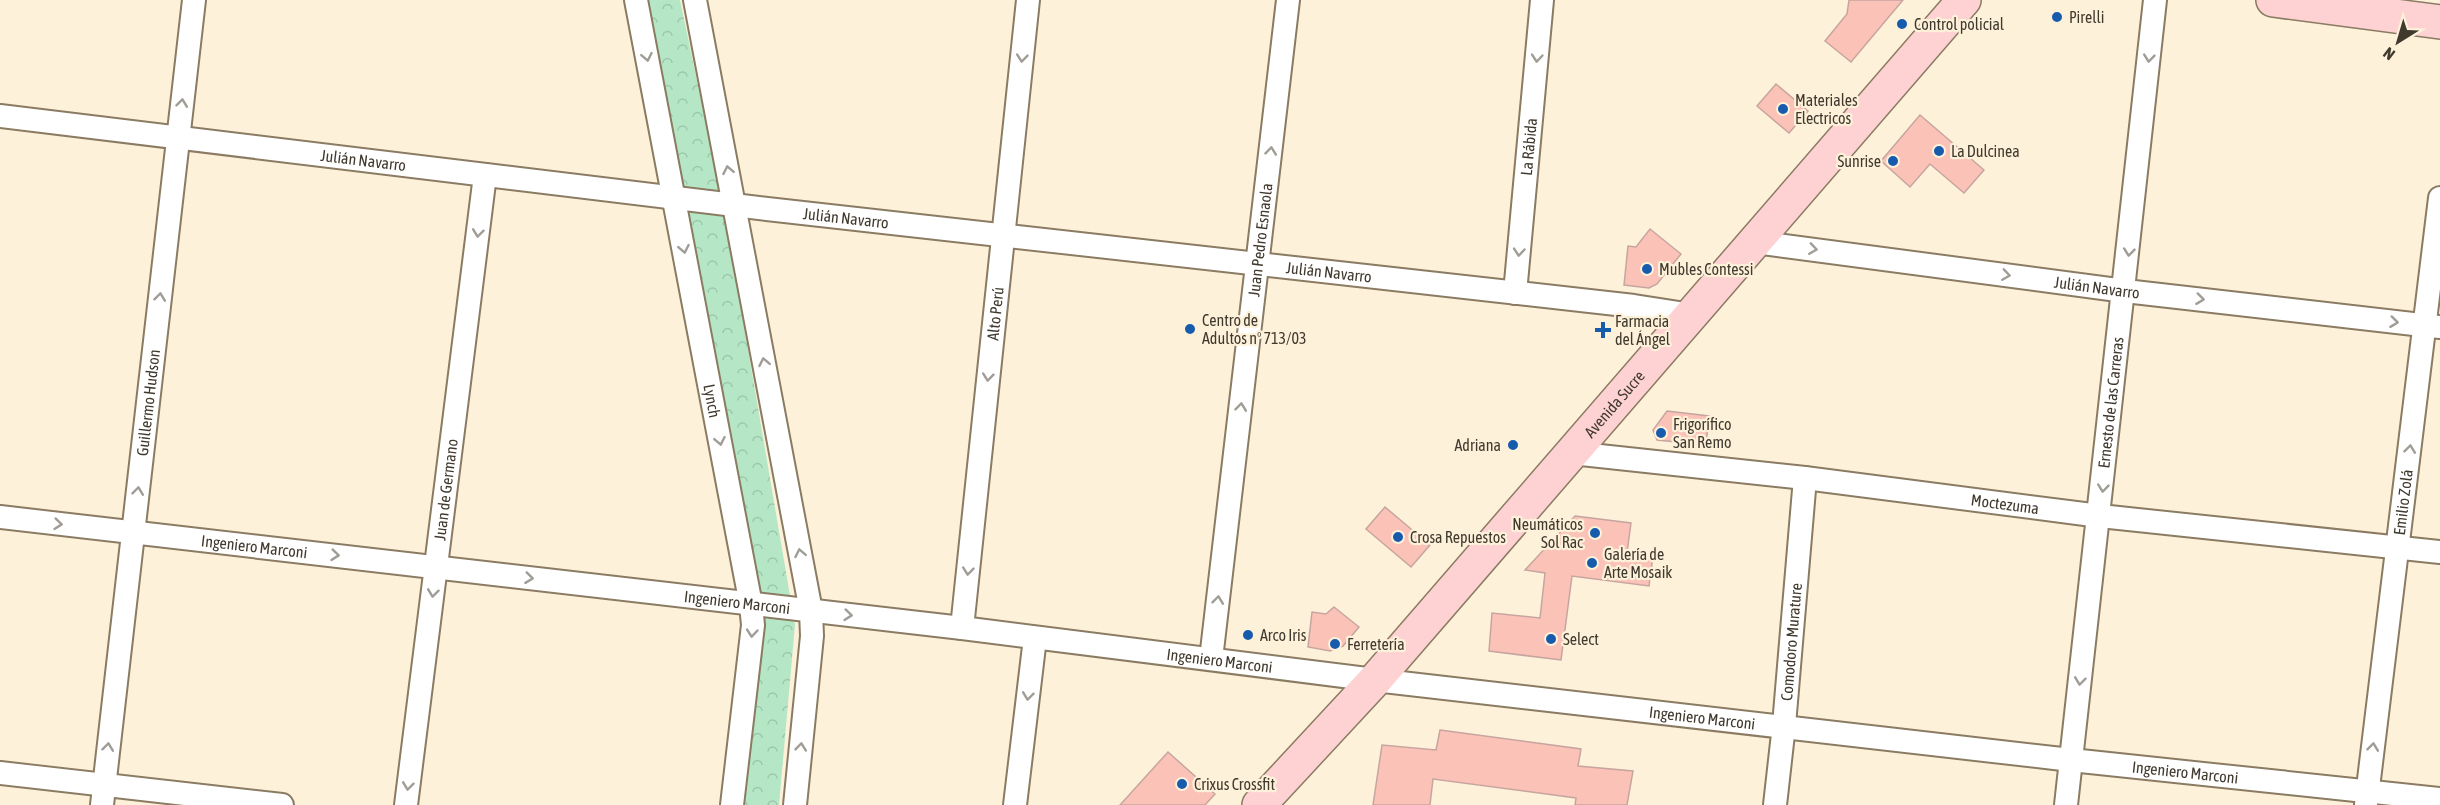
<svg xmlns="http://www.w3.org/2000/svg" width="2440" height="805" font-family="'Asap Condensed',sans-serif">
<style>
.park{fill:url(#park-crowns)}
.building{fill:#fbc2b8;stroke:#c7a59f;stroke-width:1.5}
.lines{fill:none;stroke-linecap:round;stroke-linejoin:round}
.street-casing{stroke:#8a7b62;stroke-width:26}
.secondary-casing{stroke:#8a7b62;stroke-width:36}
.street{stroke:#fff;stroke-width:22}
.secondary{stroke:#fed2d3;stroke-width:33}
.oneway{stroke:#a09c96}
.poi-dot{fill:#175cac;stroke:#fef1da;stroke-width:2}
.labels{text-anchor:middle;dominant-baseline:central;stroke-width:4.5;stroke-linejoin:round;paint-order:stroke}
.poi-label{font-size:16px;fill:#40392e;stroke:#fef1da;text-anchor:start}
.street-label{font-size:16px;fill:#40392e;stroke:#fef1da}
</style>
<defs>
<pattern id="park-crowns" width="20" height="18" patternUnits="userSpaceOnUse" patternTransform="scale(1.5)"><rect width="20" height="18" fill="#b5e7c7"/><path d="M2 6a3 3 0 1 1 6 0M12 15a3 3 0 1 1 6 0" fill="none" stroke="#9dc7ab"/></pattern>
</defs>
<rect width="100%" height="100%" fill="#fef1da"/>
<path class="park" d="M643,0H680L724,208L795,625L779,805H745L759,619Z"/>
<path class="building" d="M1849,0H1903L1851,62L1825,41L1847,14Z
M1776,84L1808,111L1789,133L1757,106Z
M1920,115L1984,170L1964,193L1930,164L1910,187L1881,161Z
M1650,229L1681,254L1657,284L1649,288L1624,285L1628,246L1636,247Z
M1667,411L1709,416L1706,445L1657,440L1653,430Z
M1385,507L1430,545L1411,567L1366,529Z
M1575,516L1631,523L1627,553L1653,556L1649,586L1572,576L1561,660L1489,651L1492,613L1540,618L1545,573L1525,570Z
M1334,607L1359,627L1343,646L1330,651L1308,647L1312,612L1326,614Z
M1440,730L1581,749L1578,766L1633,771L1627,805H1575L1576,798L1433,779L1430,805H1373L1382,745L1436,750Z
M1168,752L1215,794L1205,805H1120Z"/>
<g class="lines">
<defs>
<g id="street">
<path id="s1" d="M636,0L751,605L753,625L732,805"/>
<path d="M695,0L811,611L812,636L795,805"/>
<path id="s2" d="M0,116L767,209L1634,306L1692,315"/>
<path id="s3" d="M1755,242L2125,291L2440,327"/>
<path id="s4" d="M1515,293L1542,0"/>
<path id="s5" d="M1572,453L1805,478L2100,516L2440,552"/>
<path id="s6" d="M0,517L962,628L1375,680L2071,760L2440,799"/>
<path id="s7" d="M962,628L1028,0"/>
<path id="s8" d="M1211,659L1288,0"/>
<path d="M0,773L282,805"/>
<path id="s9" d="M2366,804L2440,198"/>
<path id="s10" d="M102,805L194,0"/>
<path id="s11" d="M406,805L485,175"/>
<path d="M1015,805L1035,638"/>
<path id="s12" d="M1775,805L1784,725L1805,478"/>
<path id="s13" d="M2066,805L2155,0"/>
</g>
<g id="secondary">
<path d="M2273,0L2440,22"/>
<path id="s14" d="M1259,805L1375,680L1964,0"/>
</g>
</defs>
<use href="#street" class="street-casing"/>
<use href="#secondary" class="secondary-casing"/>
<use href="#street" class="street"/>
<use href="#secondary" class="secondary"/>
</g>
<defs><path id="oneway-chevron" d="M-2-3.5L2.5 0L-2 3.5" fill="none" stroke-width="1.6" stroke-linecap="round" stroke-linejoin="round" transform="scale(1.5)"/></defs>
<g class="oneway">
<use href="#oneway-chevron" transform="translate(647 57) rotate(79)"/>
<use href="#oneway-chevron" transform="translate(1022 58) rotate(96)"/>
<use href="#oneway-chevron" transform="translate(1537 58) rotate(95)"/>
<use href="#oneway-chevron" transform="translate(2149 58) rotate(96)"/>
<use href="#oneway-chevron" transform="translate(182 103) rotate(-83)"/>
<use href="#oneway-chevron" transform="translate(1271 151) rotate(-84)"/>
<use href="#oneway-chevron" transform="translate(728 170) rotate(-101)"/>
<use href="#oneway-chevron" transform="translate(478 233) rotate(97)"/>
<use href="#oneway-chevron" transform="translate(684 249) rotate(79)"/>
<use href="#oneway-chevron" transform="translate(1813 249) rotate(8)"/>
<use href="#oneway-chevron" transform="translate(1519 252) rotate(95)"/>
<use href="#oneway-chevron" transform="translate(2129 252) rotate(96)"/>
<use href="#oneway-chevron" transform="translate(2006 275) rotate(8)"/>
<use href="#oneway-chevron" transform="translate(160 297) rotate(-83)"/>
<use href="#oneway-chevron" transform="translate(2200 299) rotate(7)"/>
<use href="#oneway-chevron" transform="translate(2394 322) rotate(7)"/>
<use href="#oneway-chevron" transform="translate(764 362) rotate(-101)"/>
<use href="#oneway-chevron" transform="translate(988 377) rotate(96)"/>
<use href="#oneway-chevron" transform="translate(1241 407) rotate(-83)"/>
<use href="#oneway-chevron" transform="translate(720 441) rotate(79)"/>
<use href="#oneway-chevron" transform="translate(2410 449) rotate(-83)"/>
<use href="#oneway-chevron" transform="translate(2103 488) rotate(96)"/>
<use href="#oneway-chevron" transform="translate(138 491) rotate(-83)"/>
<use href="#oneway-chevron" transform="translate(58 524) rotate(6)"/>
<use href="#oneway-chevron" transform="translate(800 553) rotate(-101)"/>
<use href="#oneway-chevron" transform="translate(335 555) rotate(6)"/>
<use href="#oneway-chevron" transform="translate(968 571) rotate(96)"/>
<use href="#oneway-chevron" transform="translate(529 578) rotate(7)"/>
<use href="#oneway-chevron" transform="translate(433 593) rotate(97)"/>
<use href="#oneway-chevron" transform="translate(1218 600) rotate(-83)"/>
<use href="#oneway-chevron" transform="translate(848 615) rotate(6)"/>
<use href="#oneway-chevron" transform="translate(752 633) rotate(95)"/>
<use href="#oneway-chevron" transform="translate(2080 681) rotate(97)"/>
<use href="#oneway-chevron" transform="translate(1028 696) rotate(97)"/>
<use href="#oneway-chevron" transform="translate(108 747) rotate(-83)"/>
<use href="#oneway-chevron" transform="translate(801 747) rotate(-84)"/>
<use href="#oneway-chevron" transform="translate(2373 747) rotate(-83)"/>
<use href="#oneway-chevron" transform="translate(408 786) rotate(97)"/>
</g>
<g class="poi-dot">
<circle cx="2057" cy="17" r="6"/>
<circle cx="1902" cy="24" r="6"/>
<circle cx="1783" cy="109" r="6"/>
<circle cx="1939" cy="151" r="6"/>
<circle cx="1893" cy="161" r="6"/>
<circle cx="1647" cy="269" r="6"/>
<circle cx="1190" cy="329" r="6"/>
<path d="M1600 321h6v6h6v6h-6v6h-6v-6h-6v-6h6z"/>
<circle cx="1661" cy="433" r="6"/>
<circle cx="1513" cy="445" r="6"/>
<circle cx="1595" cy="533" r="6"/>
<circle cx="1398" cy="537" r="6"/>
<circle cx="1592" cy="563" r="6"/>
<circle cx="1248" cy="635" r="6"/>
<circle cx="1551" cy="639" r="6"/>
<circle cx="1335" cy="644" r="6"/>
<circle cx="1182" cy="784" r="6"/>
</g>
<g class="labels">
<g class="poi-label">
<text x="2069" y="17">Pirelli</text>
<text x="1914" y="24">Control policial</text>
<text x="1795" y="100">Materiales<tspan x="1795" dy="18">Electricos</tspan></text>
<text x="1951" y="151">La Dulcinea</text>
<text x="1881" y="161" text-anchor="end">Sunrise</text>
<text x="1659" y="269">Mubles Contessi</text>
<text x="1202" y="320">Centro de<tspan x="1202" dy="18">Adultos nº 713/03</tspan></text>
<text x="1615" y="321">Farmacia<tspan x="1615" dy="18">del Ángel</tspan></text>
<text x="1673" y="424">Frigorífico<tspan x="1673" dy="18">San Remo</tspan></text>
<text x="1501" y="445" text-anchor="end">Adriana</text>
<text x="1583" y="524" text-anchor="end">Neumáticos<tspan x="1583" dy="18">Sol Rac</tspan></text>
<text x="1410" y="537">Crosa Repuestos</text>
<text x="1604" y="554">Galería de<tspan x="1604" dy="18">Arte Mosaik</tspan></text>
<text x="1260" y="635">Arco Iris</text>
<text x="1563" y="639">Select</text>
<text x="1347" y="644">Ferretería</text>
<text x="1194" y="784">Crixus Crossfit</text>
</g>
<g class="street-label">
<text stroke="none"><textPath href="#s4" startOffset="147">La Rábida</textPath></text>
<text stroke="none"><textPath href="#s2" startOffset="366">Julián Navarro</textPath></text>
<text stroke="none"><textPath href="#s2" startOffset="852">Julián Navarro</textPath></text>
<text stroke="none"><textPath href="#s8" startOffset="422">Juan Pedro Esnaola</textPath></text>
<text stroke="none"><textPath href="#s2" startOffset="1338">Julián Navarro</textPath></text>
<text stroke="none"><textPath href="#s3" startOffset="345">Julián Navarro</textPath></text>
<text stroke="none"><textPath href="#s7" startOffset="316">Alto Perú</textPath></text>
<text stroke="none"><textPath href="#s1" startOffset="408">Lynch</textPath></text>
<text stroke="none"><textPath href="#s10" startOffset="405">Guillermo Hudson</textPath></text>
<text stroke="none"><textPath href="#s13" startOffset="405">Ernesto de las Carreras</textPath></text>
<text stroke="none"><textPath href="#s14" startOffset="536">Avenida Sucre</textPath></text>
<text stroke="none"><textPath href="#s11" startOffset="318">Juan de Germano</textPath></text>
<text stroke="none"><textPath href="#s9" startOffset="304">Emilio Zolá</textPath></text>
<text stroke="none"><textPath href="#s5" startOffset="436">Moctezuma</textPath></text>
<text stroke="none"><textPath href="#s6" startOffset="256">Ingeniero Marconi</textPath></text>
<text stroke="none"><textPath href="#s6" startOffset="742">Ingeniero Marconi</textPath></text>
<text stroke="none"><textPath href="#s12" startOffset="164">Comodoro Murature</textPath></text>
<text stroke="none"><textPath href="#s6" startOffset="1228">Ingeniero Marconi</textPath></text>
<text stroke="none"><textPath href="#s6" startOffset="1714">Ingeniero Marconi</textPath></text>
<text stroke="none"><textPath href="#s6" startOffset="2200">Ingeniero Marconi</textPath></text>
</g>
</g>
<g transform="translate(2398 42) rotate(217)" stroke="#fef1da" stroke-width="4.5" paint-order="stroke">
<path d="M0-4.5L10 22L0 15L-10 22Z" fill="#40392e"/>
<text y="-9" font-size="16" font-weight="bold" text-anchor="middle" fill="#40392e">N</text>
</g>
</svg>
